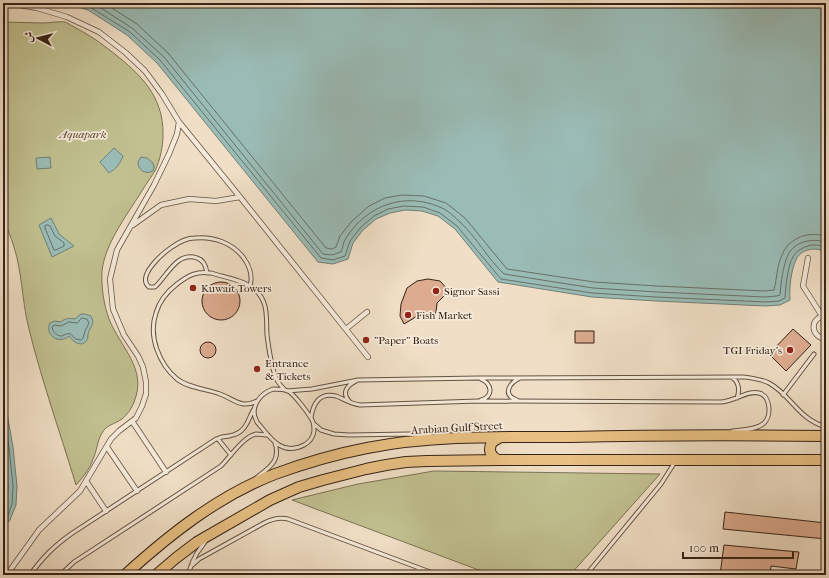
<svg xmlns="http://www.w3.org/2000/svg" width="829" height="578" font-family="'IM FELL French Canon',Amiri,serif">
<style>
.green{fill:#c1c090;stroke:#7c7254}
.water{fill:#9abcb6;stroke:#727f76}
.lines{fill:none;stroke-linecap:round;stroke-linejoin:round}
.shore{stroke:#687066;stroke-width:1}
.building{fill:#ddab8f;stroke:#362317}
.service-casing{stroke:#645243;stroke-width:5}
.pedestrian-casing{stroke:#645243;stroke-width:6}
.primary-casing{stroke:#362317;stroke-width:12}
.service{stroke:#f5eada;stroke-width:3}
.pedestrian{stroke:#f5eada;stroke-width:4.5}
.primary{stroke:#e8c083;stroke-width:10}
.poi-dot{fill:#8f2418;stroke:#f5eada;stroke-width:1.5}
.labels{text-anchor:middle;dominant-baseline:central;stroke-width:3.5;stroke-linejoin:round;paint-order:stroke}
.park-label{font-size:11px;font-style:italic;fill:#594a35;stroke:#f5eada}
.poi-label{font-size:11px;fill:#362317;stroke:#f5eada;text-anchor:start}
.street-label{font-size:11px;fill:#362317;stroke:#f5eada}
</style>
<rect width="100%" height="100%" fill="#f0dfc6"/>
<filter id="stains"><feTurbulence type="fractalNoise" baseFrequency=".005" numOctaves="4"/><feColorMatrix values="0 0 0 0 .2 0 0 0 0 .09 0 0 0 0 .02 0 0 0 .5 -.17"/></filter>
<radialGradient id="worn" r=".72"><stop offset=".6" stop-color="#630" stop-opacity="0"/><stop offset="1" stop-color="#630" stop-opacity=".3"/></radialGradient>
<path class="green" d="M3,22C16,22 30,23 43,23C49,23 59,21 65,22C68,23 72,26 76,28C87,34 97,40 107,48C137,71 164,94 163,135C163,147 160,160 155,171C152,176 148,181 145,186C130,211 105,242 102,271C101,287 104,305 109,319C120,347 148,369 134,402C132,408 127,415 122,419C115,424 106,425 102,433C97,441 97,451 93,459C90,469 83,477 76,485C60,432 41,379 28,325C22,299 22,272 14,247C11,237 7,228 3,219Z
M434,471L660,474L570,575H492L292,500L358,484Z"/>
<path class="water" d="M65,3H826V253C820,249 815,248 808,250C803,251 798,255 796,260C791,270 789,289 790,300L780,305L766,306L656,301L592,297L498,282L455,229L438,216L422,211L405,210L390,213L376,219L363,230L353,243L348,259L333,264L318,262L157,63L127,35L88,10Z
M114,148L123,156C120,164 116,169 109,173L100,162Z
M50,157L51,168L37,169L36,158Z
M141,157L147,158L153,163L154,167L153,171C145,175 138,170 138,162Z
M51,218L59,234L74,246L52,257L39,225Z
M81,314H84L91,316C96,325 90,326 88,334C88,336 88,338 87,340C82,348 73,342 69,336C59,345 44,335 50,323L55,321L61,322C65,318 70,318 75,319Z
M3,391L13,447L17,486L16,505L10,520L3,528Z"/>
<g class="lines">
<path class="shore" d="M78,3L90,7L130,32L160,60L321,258L333,260L345,256L350,241L361,227L374,216L388,209L404,206L423,207L440,213L457,226L501,279L592,293L656,297L766,302L779,301L785,298C786,286 787,267 793,257C796,251 802,248 808,246C814,244 821,245 826,248
M93,3L132,28L164,57L323,254L332,255L341,252C343,248 343,242 346,238C367,205 405,191 442,208C447,210 456,218 461,223C477,238 488,259 504,274L593,288L657,292L765,297L777,296L780,295C781,282 783,266 788,255C795,241 812,238 826,242
M104,3L137,24L168,53L326,248L332,249L336,247L340,236L352,221L369,206L385,198L402,195L424,196L446,203L465,218L507,269L594,282L657,286L765,291L774,290C777,278 777,264 783,253C784,250 786,248 788,245C800,234 811,233 826,236
M48,225L50,226L55,236L64,243V246L56,250H54L45,228V226Z
M82,318L87,319L89,323L85,331L83,338L81,340L76,339C69,334 72,331 62,336C57,336 53,333 52,327L54,325L61,326L69,322L77,323Z
M3,409L9,447L13,486L12,504L7,518L3,522
M3,439L8,486L7,503L3,514"/>
</g>
<path class="building" d="M428,279L440,281L449,291L437,303L436,312L432,319L426,318L419,315L404,324L400,316L401,304L407,288L417,281Z
M202 301a19 19 0 1 1 38 0a19 19 0 1 1-38 0Z
M793,329L811,345L786,371L769,354Z
M575,331H594V343H575Z
M200 350a8 8 0 1 1 16 0a8 8 0 1 1-16 0Z
M725,512L826,523V539L723,529Z
M724,545L799,552L796,569L771,566L770,575H720Z"/>
<g class="lines">
<defs>
<path id="service" d="M207,273C206,266 204,260 197,258C177,251 167,276 155,287H149C136,276 163,253 172,247C179,242 188,238 195,238C213,236 232,243 243,257C249,265 253,276 250,286
M731,377C739,381 740,390 737,398
M481,379C492,384 494,396 481,400
M273,389C278,389 283,389 288,391C294,394 310,415 313,422C314,425 314,428 314,431C313,438 310,442 304,445C281,457 269,436 257,422C249,408 259,394 273,389Z
M287,391L312,389L358,380L479,378L744,377C752,378 761,379 769,383C791,395 798,419 826,427
M783,395L814,354
M517,400C502,395 509,383 520,378
M257,401C241,409 234,399 220,394C207,389 188,388 177,379C159,364 148,336 156,313C159,302 168,291 177,284C189,275 196,271 211,273C223,277 244,280 254,289C269,301 266,318 267,335C269,349 271,368 277,380C279,384 282,387 285,390
M349,401C341,392 348,385 356,381
M311,418C313,404 319,392 336,396C344,399 351,404 360,405L478,401L720,402C734,402 746,390 759,393C771,396 772,417 763,424C755,430 742,430 732,431
M314,424L321,430L334,434L349,435L409,434L430,435
M218,439L231,455
M256,478C269,468 281,461 275,443
M192,563L197,553L205,542
M30,575C43,557 53,547 71,534L210,443C214,440 218,438 222,437C230,436 238,435 243,429C248,424 250,415 254,409
M60,575L74,562L221,466C230,457 243,437 256,434C260,434 264,435 268,435
M188,575L191,566L199,559L264,523C272,519 279,517 288,519L438,575
M412,575L419,569
M586,575L661,484L675,462"/>
<path id="pedestrian" d="M3,4H14L37,8L67,17L99,32L126,53L145,71L162,94L179,122L240,197L368,357
M133,225L161,205L189,199L216,201L240,197
M808,258L803,286L822,316
M826,316C810,316 809,337 826,339
M346,329L367,312
M132,421L166,472
M107,447L137,491
M86,481L106,511
M8,575L11,569L39,530L80,491L111,439L119,431L136,418L142,406L146,394V382L143,367L138,356L124,335L113,309L110,279L117,250L154,185L169,154L177,134L179,122"/>
<path id="primary" d="M498,460C490,456 488,450 492,442L499,438
M125,575C169,535 218,496 275,474C305,463 336,454 367,448C434,435 503,437 570,437C656,435 741,435 826,436
M156,575L176,558L197,542L270,500L299,487L323,480L366,469L386,465L406,462L427,461L498,460H826"/>
</defs>
<use href="#service" class="service-casing"/>
<use href="#pedestrian" class="pedestrian-casing"/>
<use href="#primary" class="primary-casing"/>
<use href="#service" class="service"/>
<use href="#pedestrian" class="pedestrian"/>
<use href="#primary" class="primary"/>
</g>
<g class="poi-dot">
<circle cx="193" cy="288" r="4"/>
<circle cx="436" cy="291" r="4"/>
<circle cx="408" cy="315" r="4"/>
<circle cx="366" cy="340" r="4"/>
<circle cx="790" cy="350" r="4"/>
<circle cx="257" cy="369" r="4"/>
</g>
<g class="labels">
<g class="park-label">
<text x="83" y="134">Aquapark</text>
</g>
<g class="poi-label">
<text x="201" y="288">Kuwait Towers</text>
<text x="444" y="291">Signor Sassi</text>
<text x="416" y="315">Fish Market</text>
<text x="374" y="340">"Paper" Boats</text>
<text x="782" y="350" text-anchor="end">TGI Friday's</text>
<text x="265" y="363">Entrance<tspan x="265" dy="13">&amp; Tickets</tspan></text>
</g>
<g class="street-label">
<text transform="translate(457 428) rotate(-3)">Arabian Gulf Street</text>
</g>
</g>
<rect width="829" height="578" fill="none" stroke="#f0dfc6" stroke-width="16"/>
<rect x="4" y="4" width="821" height="570" fill="none" stroke="#362317" stroke-width="2"/>
<rect x="8" y="8" width="813" height="562" fill="none" stroke="#362317"/>
<g transform="translate(38 38) rotate(277)" stroke="#f5eada" stroke-width="3" paint-order="stroke">
<path d="M0-3L7 15L0 10L-7 15Z" fill="#362317"/>
<text y="-6" font-size="11" font-weight="bold" text-anchor="middle" fill="#362317">ش</text>
</g>
<path d="M683 552v6h110v-6" fill="none" stroke="#362317" stroke-width="2"/>
<text x="689" y="552" font-size="12" fill="#362317" stroke="#f5eada" stroke-width="3" paint-order="stroke">100 m</text>
<rect width="100%" height="100%" filter="url(#stains)"/>
<rect width="100%" height="100%" fill="url(#worn)"/>
</svg>
